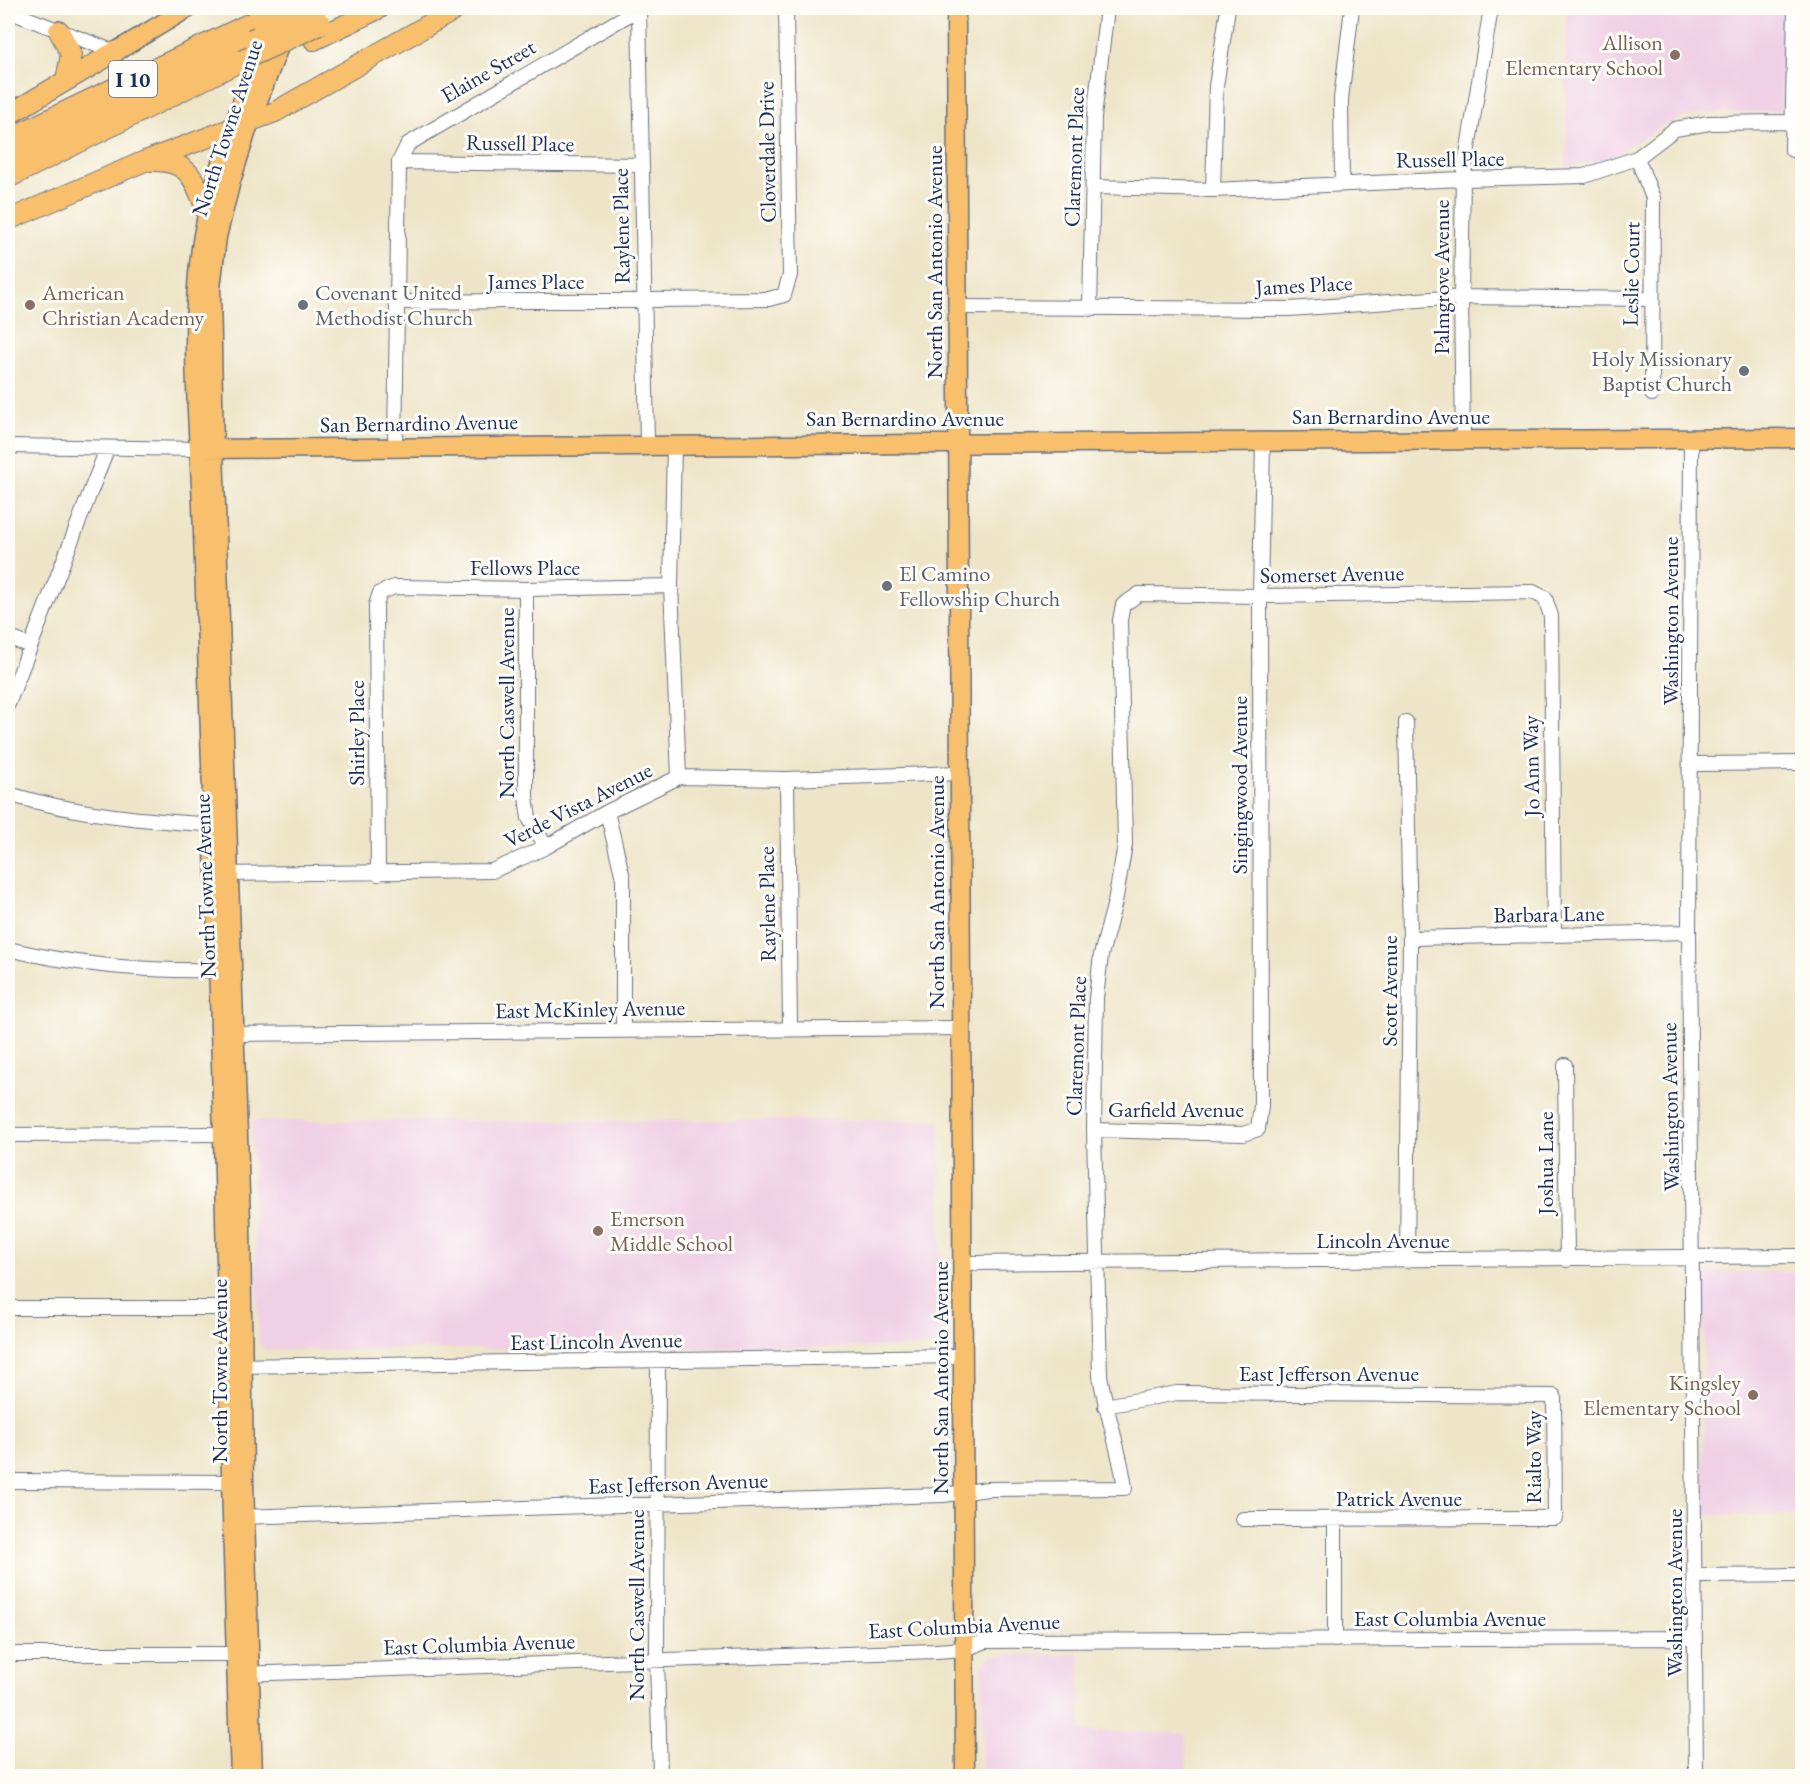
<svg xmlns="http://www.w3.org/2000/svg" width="1810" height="1784" font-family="'EB Garamond',serif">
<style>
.built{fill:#f0d0e5}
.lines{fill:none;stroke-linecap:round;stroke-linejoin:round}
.minor-casing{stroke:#656f83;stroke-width:16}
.major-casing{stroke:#656f83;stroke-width:21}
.highway-casing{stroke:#656f83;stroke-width:22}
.minor{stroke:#fff;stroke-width:14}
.major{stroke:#f8bf6c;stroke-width:18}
.highway{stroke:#f8bf6c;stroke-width:20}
.highway-bridge-casing{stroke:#656f83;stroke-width:22;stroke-linecap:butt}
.highway-bridge{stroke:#f8bf6c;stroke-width:20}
.education-dot{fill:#8d6e63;stroke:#fdfcf7;stroke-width:2}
.worship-dot{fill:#6b7280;stroke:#fdfcf7;stroke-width:2}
.labels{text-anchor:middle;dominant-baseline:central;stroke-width:6;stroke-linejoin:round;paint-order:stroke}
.shield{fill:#fdfcf7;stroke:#5f6c8c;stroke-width:1.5}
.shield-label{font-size:21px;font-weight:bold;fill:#1b2f5e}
.education-label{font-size:22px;fill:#785e54;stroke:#fdfcf7;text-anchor:end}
.street-label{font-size:22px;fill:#1b2f5e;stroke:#fdfcf7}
.worship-label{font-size:22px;fill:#5b616d;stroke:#fdfcf7;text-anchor:start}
</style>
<rect width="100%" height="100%" fill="#fdfcf7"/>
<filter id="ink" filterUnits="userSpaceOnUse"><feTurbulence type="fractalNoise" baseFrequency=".0167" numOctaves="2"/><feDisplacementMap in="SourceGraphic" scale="12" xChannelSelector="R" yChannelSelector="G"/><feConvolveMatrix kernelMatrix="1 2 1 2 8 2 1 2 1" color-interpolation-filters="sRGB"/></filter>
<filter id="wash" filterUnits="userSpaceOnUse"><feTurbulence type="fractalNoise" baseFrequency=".008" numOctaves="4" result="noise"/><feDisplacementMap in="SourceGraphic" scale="24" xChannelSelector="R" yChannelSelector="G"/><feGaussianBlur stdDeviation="1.35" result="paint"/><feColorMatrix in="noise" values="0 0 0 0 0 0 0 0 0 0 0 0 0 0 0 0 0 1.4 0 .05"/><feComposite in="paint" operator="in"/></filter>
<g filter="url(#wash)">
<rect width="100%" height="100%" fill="#eee5c8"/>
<path class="built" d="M1566,8H1783L1782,108L1776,112L1708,113L1685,117L1664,125L1606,160L1566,167Z
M937,1120L940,1123L942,1338L937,1345L931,1347L265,1350L259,1343L251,1121Z
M1704,1272H1802V1515H1703Z
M1080,1654L1081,1731L1186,1733L1187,1776H982V1666L992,1655Z"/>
</g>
<g filter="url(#ink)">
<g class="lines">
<defs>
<path id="minor" d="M639,8L647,444
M8,11L115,52
M1792,150L1795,8
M1637,158L1653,198L1652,394
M399,162L641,165
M1342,184L1341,99L1352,8
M1093,187L1213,190L1463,179L1584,176L1637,158L1675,129L1709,123L1795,122
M1213,190L1216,86L1228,8
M395,302L769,299L784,295L790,275L786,8
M960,307L1289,309L1461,297L1651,299
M1090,309L1094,117L1107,8
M1691,437L1689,932L1696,1776
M1463,440L1461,297L1463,179L1491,8
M674,444L671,586L679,777
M8,446L200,449
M395,448L399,162L408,144L640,8
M526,589V797L529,818L546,847
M8,637L30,646
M8,704L107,449
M1406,722L1410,938L1407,1261
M1690,764L1802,763
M787,779L790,1028
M8,794C79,815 148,821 221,825
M607,812L623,878V1029
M220,874L492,871L546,847L607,812L679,777L787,779L960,773
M378,874L376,605L380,593L394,587L526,589L671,586
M1410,938L1689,932
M8,949C80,966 151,972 225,970
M227,1034L961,1028
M1565,1065L1567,1260
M1094,1130L1243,1134L1258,1129L1261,1106L1260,596L1263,440
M8,1135L222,1134
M963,1263L1802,1256
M8,1308H236
M658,1361L657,1658L660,1776
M233,1366L964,1356
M1105,1406L1177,1393L1554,1396L1555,1518L1243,1519
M8,1481L239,1482
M236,1517L943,1495L988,1489L1125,1488C1120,1450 1106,1414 1100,1375L1094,1130L1096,998L1101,955L1115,902L1125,845L1120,620L1123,605L1139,594L1260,596L1533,592L1545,598L1551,616L1554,935
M1335,1519V1640
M1695,1576L1802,1575
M8,1654H245
M243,1674L936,1651L965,1649L986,1641L1695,1638"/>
<path id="major" d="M956,8L965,1776
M115,52L188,8
M202,449L1802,438
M240,1776C229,1496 227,1216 217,936C212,792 207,649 202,506C198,417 188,323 203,235C215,169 240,106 265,43
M253,1776L244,1482L241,1221L214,449L211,288L217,237L231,181L249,124L294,8"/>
<path id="highway" d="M59,31L71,54L66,80
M314,40L380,8
M8,115L115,52
M8,139L259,19
M8,159L252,39
M151,161C191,159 195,182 208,214
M8,178L243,60
M8,220L145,161L275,112L458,8"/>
</defs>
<use href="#minor" class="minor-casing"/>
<use href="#major" class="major-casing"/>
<use href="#highway" class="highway-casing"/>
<use href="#minor" class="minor"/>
<use href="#major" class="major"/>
<use href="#highway" class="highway"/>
<defs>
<path id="highway-bridge" d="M259,19L283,8
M252,39L317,8
M243,60L321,24"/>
</defs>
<use href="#highway-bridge" class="highway-bridge-casing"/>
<use href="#highway-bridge" class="highway-bridge"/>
</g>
</g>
<g class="education-dot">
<circle cx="1675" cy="55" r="6"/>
<circle cx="30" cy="305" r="6"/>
<circle cx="598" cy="1231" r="6"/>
<circle cx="1753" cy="1395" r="6"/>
</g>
<g class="worship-dot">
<circle cx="303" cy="305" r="6"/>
<circle cx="1744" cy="371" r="6"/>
<circle cx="887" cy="586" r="6"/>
</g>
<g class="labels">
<rect class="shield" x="109" y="61" width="48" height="36" rx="4.5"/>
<g class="shield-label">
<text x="133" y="79">I 10</text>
</g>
<g class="education-label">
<text x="1663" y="42">Allison<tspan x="1663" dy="25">Elementary School</tspan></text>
<text x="42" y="292" text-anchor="start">American<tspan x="42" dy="25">Christian Academy</tspan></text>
<text x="610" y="1218" text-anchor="start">Emerson<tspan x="610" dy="25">Middle School</tspan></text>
<text x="1741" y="1382">Kingsley<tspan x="1741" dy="25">Elementary School</tspan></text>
</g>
<g class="street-label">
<text transform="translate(488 71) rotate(-30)">Elaine Street</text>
<text transform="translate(227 128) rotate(-72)">North Towne Avenue</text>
<text transform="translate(520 143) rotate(1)">Russell Place</text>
<text transform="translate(767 152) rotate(-91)">Cloverdale Drive</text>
<text transform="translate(1074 157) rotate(-88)">Claremont Place</text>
<text transform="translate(1450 159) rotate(-1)">Russell Place</text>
<text transform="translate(621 226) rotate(-91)">Raylene Place</text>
<text transform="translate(934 262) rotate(-90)">North San Antonio Avenue</text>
<text transform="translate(1631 274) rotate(-89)">Leslie Court</text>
<text transform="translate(1441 277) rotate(-90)">Palmgrove Avenue</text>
<text x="536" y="281">James Place</text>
<text transform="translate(1304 285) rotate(-3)">James Place</text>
<text x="1391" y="416">San Bernardino Avenue</text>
<text x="905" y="418">San Bernardino Avenue</text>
<text transform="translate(419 423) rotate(-1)">San Bernardino Avenue</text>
<text x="525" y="567">Fellows Place</text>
<text transform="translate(1332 574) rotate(-1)">Somerset Avenue</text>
<text transform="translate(1670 621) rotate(-90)">Washington Avenue</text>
<text transform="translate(506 703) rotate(-90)">North Caswell Avenue</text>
<text transform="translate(356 733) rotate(-90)">Shirley Place</text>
<text transform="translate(1531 766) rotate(-91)">Jo Ann Way</text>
<text transform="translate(1239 785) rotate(-90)">Singingwood Avenue</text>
<text transform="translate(578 805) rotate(-27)">Verde Vista Avenue</text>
<text transform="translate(205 886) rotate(-92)">North Towne Avenue</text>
<text transform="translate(936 892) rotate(-90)">North San Antonio Avenue</text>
<text transform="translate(767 904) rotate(-91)">Raylene Place</text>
<text transform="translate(1549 914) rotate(-1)">Barbara Lane</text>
<text transform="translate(1389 991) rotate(-90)">Scott Avenue</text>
<text transform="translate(590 1009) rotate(-1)">East McKinley Avenue</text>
<text transform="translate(1076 1046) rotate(-88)">Claremont Place</text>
<text transform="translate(1670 1107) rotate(-91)">Washington Avenue</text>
<text x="1176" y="1109">Garfield Avenue</text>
<text transform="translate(1545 1163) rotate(-90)">Joshua Lane</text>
<text x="1383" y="1240">Lincoln Avenue</text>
<text transform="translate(596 1341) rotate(-1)">East Lincoln Avenue</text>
<text transform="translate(219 1371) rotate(-90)">North Towne Avenue</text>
<text x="1329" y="1373">East Jefferson Avenue</text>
<text transform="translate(940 1378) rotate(-90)">North San Antonio Avenue</text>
<text transform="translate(1533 1457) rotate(-90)">Rialto Way</text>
<text transform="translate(678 1483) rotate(-2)">East Jefferson Avenue</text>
<text x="1399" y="1498">Patrick Avenue</text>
<text transform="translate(1674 1593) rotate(-90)">Washington Avenue</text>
<text transform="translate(636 1605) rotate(-90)">North Caswell Avenue</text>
<text x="1450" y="1618">East Columbia Avenue</text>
<text transform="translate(964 1626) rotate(-3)">East Columbia Avenue</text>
<text transform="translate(479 1644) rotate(-2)">East Columbia Avenue</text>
</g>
<g class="worship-label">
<text x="315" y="292">Covenant United<tspan x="315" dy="25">Methodist Church</tspan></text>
<text x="1732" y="358" text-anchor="end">Holy Missionary<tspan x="1732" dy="25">Baptist Church</tspan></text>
<text x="899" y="573">El Camino<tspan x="899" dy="25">Fellowship Church</tspan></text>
</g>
</g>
<rect width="1810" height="1784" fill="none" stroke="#fdfcf7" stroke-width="30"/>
</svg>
